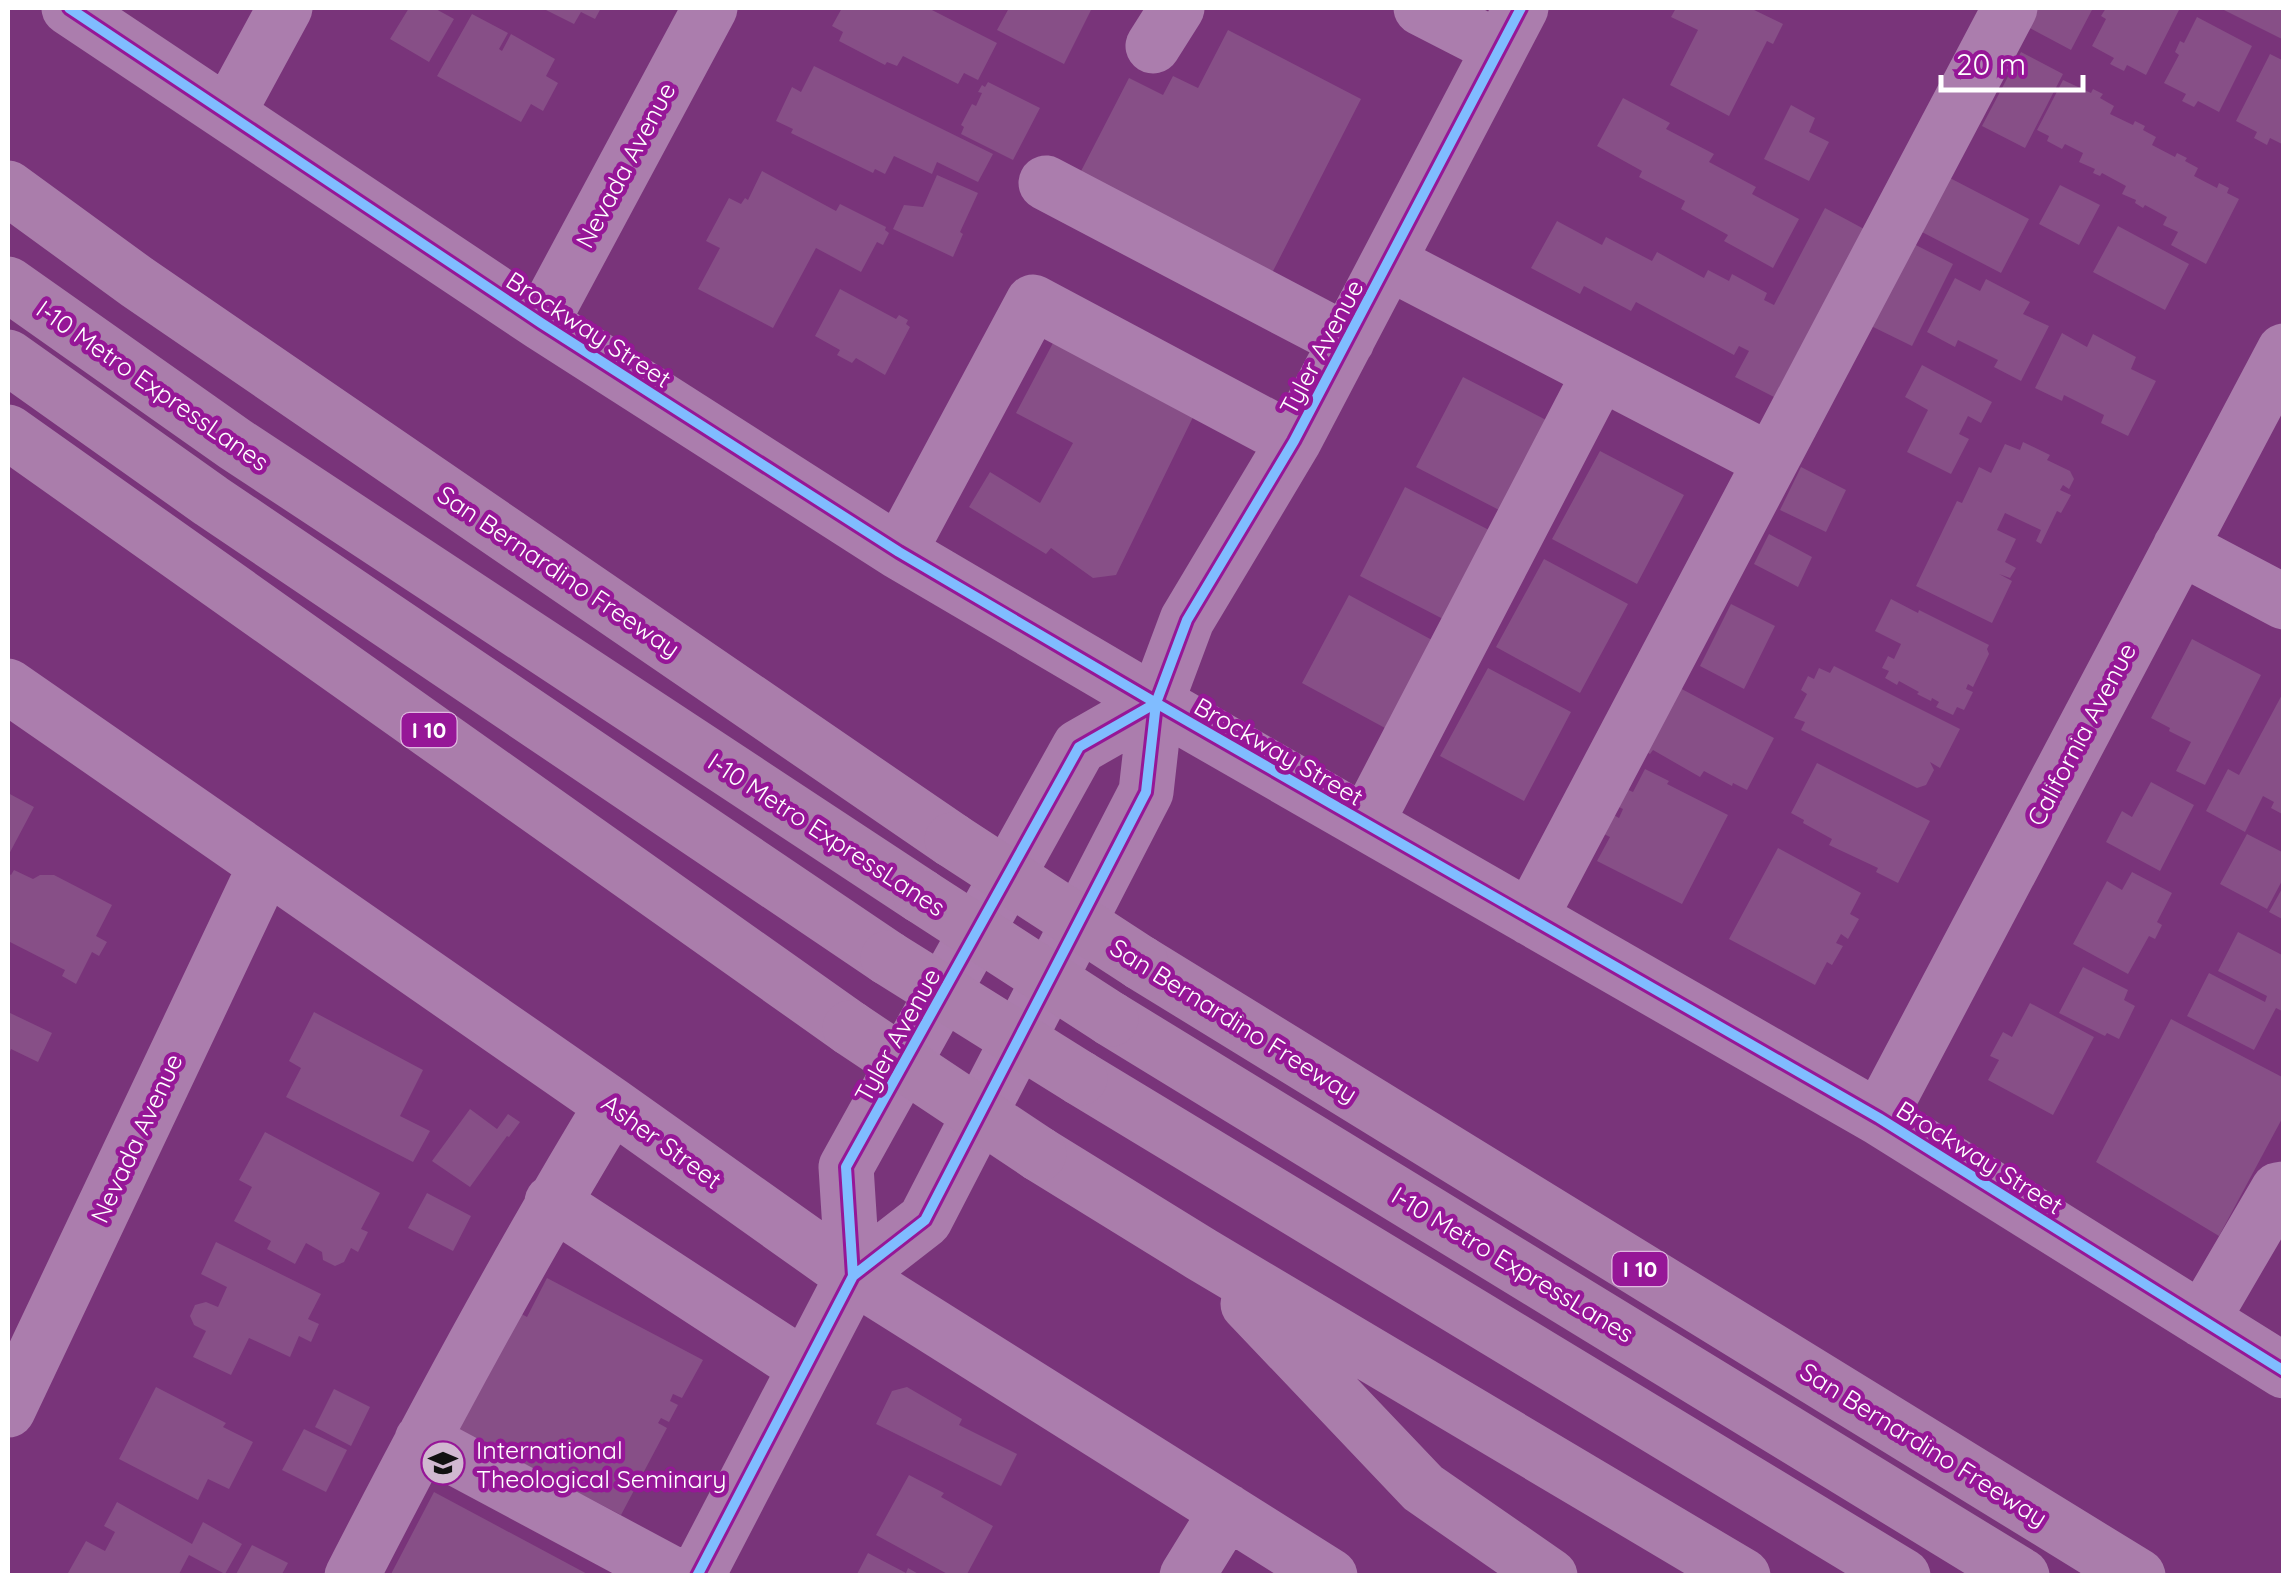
<svg xmlns="http://www.w3.org/2000/svg" width="2291" height="1583" font-family="Quicksand,sans-serif">
<style>
.building{fill:#874f87}
.lines{fill:none;stroke-linecap:round;stroke-linejoin:round}
.minor{stroke:#ab7dad;stroke-width:55}
.highway{stroke:#aa7dab;stroke-width:55}
.highway-bridge{stroke:#aa7dab;stroke-width:55}
.cycleway-casing{stroke:#961797;stroke-width:16}
.cycleway{stroke:#80bcff;stroke-width:10}
.labels{text-anchor:middle;dominant-baseline:central;stroke-width:9;stroke-linejoin:round;paint-order:stroke}
.shield{fill:#961797;stroke:#e0b9e0;stroke-width:2.5}
.shield-label{font-size:22px;font-weight:bold;fill:#fff}
.street-label{font-size:25px;fill:#fff;stroke:#961797}
.poi-label{font-size:25px;fill:#fff;stroke:#961797;text-anchor:start}
</style>
<rect width="100%" height="100%" fill="#79347a"/>
<path class="building" d="M409,8H434L454,19L429,62L390,39Z
M542,8H601L595,19L581,12L574,24Z
M842,8H928L997,43L978,80L964,73L958,84L903,56L897,66L887,62L885,65L839,41L843,32L832,26Z
M1009,8H1092L1064,64L997,30Z
M1676,8H1750L1783,24L1773,44L1767,41L1729,116L1670,85L1698,30L1671,17Z
M2038,8H2093L2071,50L2028,27Z
M2106,8H2180L2146,75L2127,65L2124,71L2110,64L2114,58L2092,46L2106,19L2101,16Z
M2220,8H2284V40Z
M472,14L508,33L499,49L502,51L511,34L555,59L546,76L558,83L543,111L531,104L521,122L437,76Z
M2197,17L2252,46L2219,112L2198,101L2194,107L2182,101L2186,94L2164,83L2179,55L2175,52L2180,41L2184,43Z
M1228,30L1361,99L1272,273L1079,175L1129,78L1163,95L1173,76L1198,88Z
M2021,52L2063,74L2025,148L1982,126Z
M2270,54L2284,61V145L2270,138L2267,145L2254,138L2257,132L2236,121Z
M814,66L993,154L978,182L937,162L932,174L894,156L885,174L875,169L873,173L791,133L793,129L776,121L792,87L801,92Z
M2063,80L2091,93L2093,89L2103,94L2100,98L2114,106L2110,114L2133,125L2135,121L2145,126L2143,130L2156,137L2152,145L2175,157L2177,153L2187,158L2185,161L2198,168L2194,176L2217,188L2219,183L2229,188L2227,193L2239,199L2206,264L2171,245L2178,232L2163,225L2167,217L2145,205L2143,208L2135,203L2136,200L2122,194L2126,186L2102,173L2100,176L2093,173L2095,169L2079,162L2083,153L2065,144L2062,149L2047,141L2049,136L2037,130Z
M988,82L1040,108L1013,160L961,134L964,127L961,125L972,104L976,106L982,93L978,92L982,85L985,87Z
M1623,98L1670,123L1666,129L1714,154L1709,162L1756,187L1752,194L1799,219L1773,268L1724,241L1728,235L1681,209L1685,201L1639,177L1642,171L1597,146Z
M1791,105L1815,118L1809,132L1829,142L1809,181L1764,159Z
M762,171L836,211L840,204L886,227L885,230L889,233L883,245L877,242L861,272L816,248L773,328L698,289L720,248L706,241L729,198L741,204L745,198L748,200Z
M937,175L978,193L960,232L963,234L953,257L893,229L904,205L923,207Z
M1948,177L2029,219L2001,273L1920,231Z
M2060,185L2100,205L2079,245L2039,224Z
M1825,208L1864,229L1774,397L1735,377L1749,351L1739,346L1734,355L1636,302L1631,311L1584,286L1580,294L1531,268L1557,221L1602,245L1606,237L1652,261L1657,252L1704,278L1708,270L1729,281L1732,274L1767,293L1764,300L1774,305Z
M2118,226L2189,264L2165,310L2093,272Z
M1908,241L1953,264L1912,346L1867,324Z
M1955,278L1980,291L1986,279L2030,302L2023,314L2049,326L2021,381L1994,367L1998,360L1958,340L1955,347L1927,332Z
M840,289L896,319L899,315L908,320L906,324L910,327L885,375L856,358L852,363L837,355L840,350L815,336Z
M2062,333L2087,347L2093,334L2136,357L2131,369L2156,381L2128,436L2101,423L2104,415L2064,395L2062,401L2035,388Z
M1053,343L1195,413L1116,575L1093,578L1051,548L1046,554L969,507L990,472L1040,503L1073,443L1016,413Z
M1922,365L1992,402L1981,423L1968,416L1959,434L1969,439L1951,474L1907,452L1928,410L1905,397Z
M1463,377L1548,421L1501,511L1416,467Z
M2023,442L2050,455L2047,460L2070,471L2074,479L2069,489L2063,485L2060,490L2071,495L2061,513L2057,511L2041,544L2036,541L2041,530L2005,513L1997,530L2016,539L2005,562L2016,568L2010,578L1999,574L2012,581L1992,623L1916,586L1957,501L1962,503L1979,467L1991,473L2005,444L2020,450Z
M1600,451L1684,495L1637,584L1552,539Z
M1801,467L1846,490L1826,532L1780,510Z
M1405,487L1489,530L1443,619L1360,576Z
M1769,534L1812,557L1798,587L1754,564Z
M1544,559L1628,604L1580,693L1496,647Z
M1349,595L1432,640L1385,728L1302,683Z
M1891,599L1918,613L1919,610L1989,645L1987,649L1989,654L1973,687L1968,684L1966,689L1973,692L1964,710L1957,707L1953,715L1936,707L1939,702L1932,698L1931,701L1917,694L1919,692L1899,681L1897,685L1885,678L1889,671L1882,668L1888,656L1894,659L1901,644L1875,631Z
M1731,604L1775,626L1744,689L1700,666Z
M2192,639L2261,675L2205,785L2176,771L2191,742L2169,731L2170,728L2151,718Z
M1834,666L1960,729L1940,768L1930,762L1934,770L1926,785L1917,788L1801,730L1805,722L1794,718L1807,694L1801,690L1808,676L1814,679L1819,668L1830,673Z
M1488,668L1571,712L1524,801L1440,756Z
M1661,678L1774,738L1747,790L1733,783L1732,786L1704,771L1700,777L1653,750L1650,754L1627,742Z
M2284,691V815L2271,808L2274,802L2263,796L2245,832L2206,811L2228,769L2239,775Z
M1817,763L1930,821L1898,883L1876,872L1878,868L1829,845L1832,839L1803,823L1804,820L1791,813Z
M1645,769L1669,781L1667,784L1728,815L1682,904L1597,861L1610,837L1600,832L1610,813L1619,818L1623,809L1615,805L1624,788L1633,792Z
M2151,782L2194,805L2160,871L2106,842L2122,811L2132,817Z
M8,793L34,807L8,856Z
M2247,834L2284,853V877L2267,909L2220,884Z
M1778,848L1861,893L1850,914L1859,919L1848,939L1841,934L1836,943L1843,946L1832,965L1827,962L1815,985L1729,939Z
M14,870L33,879L40,875H54L112,905L96,936L107,942L99,956L92,952L76,984L62,976L65,970L8,941V873L11,875Z
M2132,872L2172,893L2157,922L2162,925L2155,939L2149,936L2128,974L2073,944L2107,881L2122,890Z
M2284,885V920L2269,912Z
M2238,932L2284,956V1012L2276,1008L2254,1050L2187,1016L2209,973L2265,1002L2267,996L2218,971Z
M2083,967L2128,990L2124,1000L2135,1006L2119,1039L2107,1033L2105,1036L2059,1013Z
M2030,1003L2094,1037L2053,1115L1988,1080L1999,1060L1990,1056L2003,1032L2012,1037Z
M8,1012L52,1033L38,1062L11,1049L8,1056Z
M314,1012L423,1070L400,1116L430,1131L413,1162L286,1097L301,1068L289,1061Z
M2171,1019L2284,1078V1115L2219,1236L2096,1162Z
M470,1109L497,1129L508,1114L520,1122L509,1137L507,1136L470,1187L432,1161Z
M265,1132L380,1193L361,1229L368,1232L358,1252L351,1248L344,1262L335,1266L323,1260L322,1252L306,1243L295,1264L267,1249L271,1241L234,1221L252,1187L239,1180Z
M427,1193L471,1216L453,1251L408,1228Z
M216,1242L321,1294L308,1319L319,1324L311,1342L299,1336L290,1357L249,1338L231,1375L193,1357L206,1331L194,1325L190,1316L195,1305L206,1302L218,1307L227,1287L201,1274Z
M547,1278L703,1360L682,1398L673,1394L670,1401L678,1405L669,1422L661,1418L658,1423L667,1428L621,1515L445,1423L507,1306L527,1317Z
M156,1387L226,1423L223,1427L253,1442L229,1489L208,1479L198,1500L119,1459Z
M907,1387L962,1419L959,1425L1017,1454L1001,1486L876,1424L892,1391Z
M334,1389L370,1407L351,1446L315,1427Z
M304,1429L347,1450L326,1492L282,1470Z
M909,1475L944,1493L941,1497L993,1526L966,1576H951L876,1535Z
M434,1492L591,1576H390Z
M117,1502L192,1544L203,1522L242,1544L225,1574L189,1555L178,1576H72L68,1573L86,1541L105,1551L115,1532L104,1526Z
M252,1545L288,1563L281,1576H235Z
M868,1553L906,1573L908,1568L922,1576H856Z"/>
<g class="lines">
<path class="minor" d="M69,8L541,323L899,552L1156,703L1879,1118L2284,1371
M1421,8L1499,48
M1153,46L1177,8
M228,113L285,8
M1046,183L1347,341
M1388,262L1771,461
M541,323L710,8
M2180,547L2284,602
M899,552L1033,302L1294,441
M8,686L612,1105L853,1276L1330,1576
M1366,823L1600,373
M1530,918L2010,8
M1879,1118L2284,351
M552,1202L805,1367
M853,1276L846,1167L1079,747L1156,703
M2202,1320L2278,1190L2284,1189
M8,1410L265,867
M422,1440L676,1576
M352,1576C434,1416 519,1258 612,1105
M697,1576L853,1276L925,1220L1146,792L1156,703L1187,620L1294,441L1521,8
M1187,1576L1227,1511"/>
<path class="highway" d="M8,188L137,282L952,840
M8,284L235,444L921,896
M8,357L211,501L888,958
M8,432L850,1028
M1141,963L2138,1576
M1111,1019L2022,1576
M1080,1078L1903,1576
M1039,1154L1201,1254L1743,1576
M1248,1304L1423,1488L1550,1576"/>
<path class="highway-bridge" d="M952,840L1141,963
M921,896L1111,1019
M888,958L1080,1078
M850,1028L1039,1154"/>
<defs>
<path id="cycleway" d="M69,8L541,323L899,552L1156,703L1879,1118L2284,1371
M853,1276L846,1167L1079,747L1156,703
M697,1576L853,1276L925,1220L1146,792L1156,703L1187,620L1294,441L1521,8"/>
</defs>
<use href="#cycleway" class="cycleway-casing"/>
<use href="#cycleway" class="cycleway"/>
</g>
<defs>
<symbol id="school-disc" viewBox="-11 -11 22 22"><circle r="9.5" fill="#d0b8d0" stroke="#961797"/><path d="M0-5L7-2L0 1L-7-2ZM-4 1L0 2.5L4 1V4Q0 6-4 4Z" fill="#111"/></symbol>
</defs>
<g fill-rule="evenodd">
<use href="#school-disc" x="418" y="1438" width="50" height="50"/>
</g>
<g class="labels">
<g class="shield">
<rect x="401.5" y="713" width="55" height="34" rx="8"/>
<rect x="1612.5" y="1252" width="55" height="34" rx="8"/>
</g>
<g class="shield-label">
<text x="429" y="730">I 10</text>
<text x="1640" y="1269">I 10</text>
</g>
<g class="street-label">
<text transform="translate(625 165) rotate(-62)">Nevada Avenue</text>
<text transform="translate(589 329) rotate(33)">Brockway Street</text>
<text transform="translate(1321 347) rotate(-62)">Tyler Avenue</text>
<text transform="translate(153 385) rotate(35)">I-10 Metro ExpressLanes</text>
<text transform="translate(559 571) rotate(34)">San Bernardino Freeway</text>
<text transform="translate(2081 734) rotate(-62)">California Avenue</text>
<text transform="translate(1279 751) rotate(30)">Brockway Street</text>
<text transform="translate(827 834) rotate(33)">I-10 Metro ExpressLanes</text>
<text transform="translate(1234 1020) rotate(32)">San Bernardino Freeway</text>
<text transform="translate(897 1035) rotate(-61)">Tyler Avenue</text>
<text transform="translate(136 1138) rotate(-65)">Nevada Avenue</text>
<text transform="translate(662 1141) rotate(36)">Asher Street</text>
<text transform="translate(1980 1157) rotate(32)">Brockway Street</text>
<text transform="translate(1513 1264) rotate(31)">I-10 Metro ExpressLanes</text>
<text transform="translate(1924 1444) rotate(32)">San Bernardino Freeway</text>
</g>
<g class="poi-label">
<text x="476" y="1449">International<tspan x="476" dy="29">Theological Seminary</tspan></text>
</g>
</g>
<rect width="2291" height="1583" fill="none" stroke="#ffffff" stroke-width="20"/>
<path d="M1941 75v15h142v-15" fill="none" stroke="#ffffff" stroke-width="5"/>
<text x="1956" y="75" font-size="30" fill="#ffffff" stroke="#961797" stroke-width="8" paint-order="stroke">20 m</text>
</svg>
